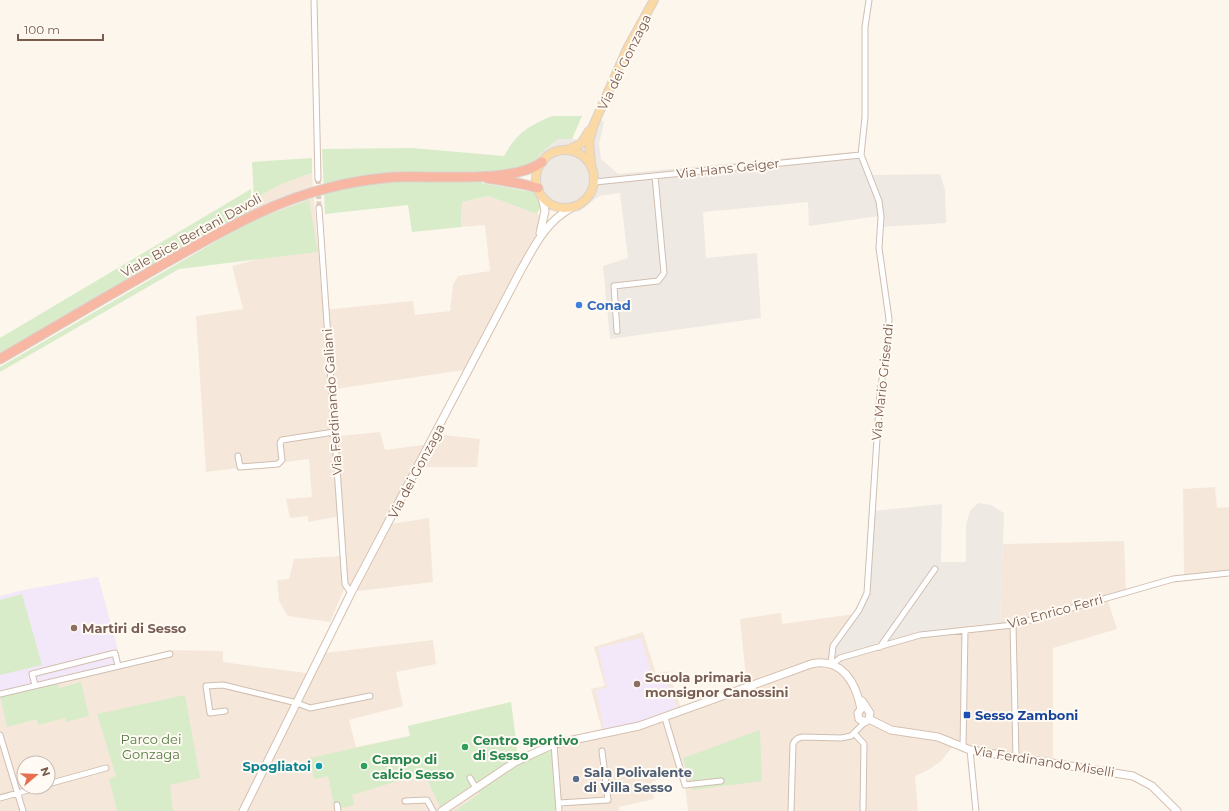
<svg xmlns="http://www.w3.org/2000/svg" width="1229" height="811" font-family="Montserrat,sans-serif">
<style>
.residential{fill:#f5e8da;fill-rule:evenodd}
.industrial{fill:#efe9e4}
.education{fill:#f3e8fa}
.green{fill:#d8ecc9}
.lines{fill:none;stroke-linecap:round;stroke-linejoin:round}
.street-tunnel{stroke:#dcd0c4;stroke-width:5;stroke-dasharray:5 2.5;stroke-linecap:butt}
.street-casing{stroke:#d1beb0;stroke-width:7}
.secondary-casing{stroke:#d6c0b0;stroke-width:9}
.primary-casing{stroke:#dad1cd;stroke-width:10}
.highway-casing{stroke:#dad1cd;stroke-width:11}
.street{stroke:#fff;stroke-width:5}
.secondary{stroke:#fff;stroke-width:7}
.primary{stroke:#fbd9a5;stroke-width:8}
.highway{stroke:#f7b7a3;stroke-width:9}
.shop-dot{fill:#3f7fe0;stroke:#fffaf3;stroke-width:1.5}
.education-dot{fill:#8d6e63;stroke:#fffaf3;stroke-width:1.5}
.transit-dot{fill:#1a4fb4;stroke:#fffaf3;stroke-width:1.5}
.leisure-dot{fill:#2e9e5b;stroke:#fffaf3;stroke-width:1.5}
.culture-dot{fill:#0f9aa8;stroke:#fffaf3;stroke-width:1.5}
.service-dot{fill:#5c6f8a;stroke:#fffaf3;stroke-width:1.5}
.labels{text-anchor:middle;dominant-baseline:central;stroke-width:4;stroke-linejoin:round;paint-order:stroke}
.street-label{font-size:13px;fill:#7a5c4d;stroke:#fffaf3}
.shop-label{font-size:13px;font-weight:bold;fill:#366cbe;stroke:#fffaf3;text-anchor:start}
.education-label{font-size:13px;font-weight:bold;fill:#785e54;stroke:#fffaf3;text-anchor:start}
.transit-label{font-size:13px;font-weight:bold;fill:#164399;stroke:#fffaf3;text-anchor:start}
.park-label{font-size:13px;fill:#537a41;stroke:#fffaf3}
.leisure-label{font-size:13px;font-weight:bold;fill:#27864d;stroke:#fffaf3;text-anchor:start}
.culture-label{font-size:13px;font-weight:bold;fill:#0d838f;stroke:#fffaf3;text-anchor:end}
.service-label{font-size:13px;font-weight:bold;fill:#4e5e75;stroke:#fffaf3;text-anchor:start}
</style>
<rect width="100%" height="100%" fill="#fdf6ec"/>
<path class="residential" d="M312,173L323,310L413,301L415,315L450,311L453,285L458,276L490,271L485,225L461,227L462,202L488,196L548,218L464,370L335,389L340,436L380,432L385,450L430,444L436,434L480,439L477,467H423L391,524L429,518L433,582L359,591L345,587L330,622L288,616L279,601L277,580L289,579L294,559L342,556L341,516L308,522V516L290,518L286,499L312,497L309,459L206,472L196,316L243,309L232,266L255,260L249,201L281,184Z
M1215,487L1217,508L1229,507V570L1184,577L1183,489Z
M1124,541L1126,593L1107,598L1117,629L1053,648V765L955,744L940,762L928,770L915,776L918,811H688L683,769L652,782L654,799L619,807V811H0V596L24,590L98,577L122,665L169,650L223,651V662L313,674L324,653L433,640L436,664L396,672L403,706L349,720L356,747L410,736L408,726L511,702L518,757L537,748L602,730L591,689L605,686L594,647L643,632L656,674L668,671L682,711L747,687L740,619L781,613L782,624L854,614L876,644L908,635L945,628L1000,623L1003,544ZM24,763H48V787H24Z"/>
<path class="industrial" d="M594,115L604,122L599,144L601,159L618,174L862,151L867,166L872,175L940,174L945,190L946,223L881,227L879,216L809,226L808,202L703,212L706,258L757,253L761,318L610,339L603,266L628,258L620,193L599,196L580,211L565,214L541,206L532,176L539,155L558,139H578Z
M978,503L991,505L1004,513L1000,623L945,628L908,635L837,657L826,651L854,614L868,588L873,511L942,504L941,562H966V525L970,511Z"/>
<path class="education" d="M98,577L122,665L0,694V596L24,590Z
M641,638L653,679L665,676L677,708L638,722L604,730L596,690L607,688L598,648Z"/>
<path class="green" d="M552,116H582L572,139H558L539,155L536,163L521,168L483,172L482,183L537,193L541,206L537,214L488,196L462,202L461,227L412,232L408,205L325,214L322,149L412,148L504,156C518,132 527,127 552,116Z
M312,158V173L281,184L254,199L252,162Z
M251,189L250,212L0,353V338Z
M309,200L318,252L179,269L0,372V367L251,221Z
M22,594L42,665L0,675V600Z
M57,680L59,688L81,682L89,716L66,722L65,718L38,725L37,719L7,727L0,696Z
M185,695L200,778L170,785L173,811H117L109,779L116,776L97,714Z
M511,702L518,758L441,809L424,773L352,795L354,805L335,810L328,776L314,779L310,758L410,736L408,726Z
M760,730L762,781L692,790L683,758Z
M554,750L559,811H454L479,794V791C502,777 527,756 554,750Z"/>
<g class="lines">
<path class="street-tunnel" d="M318,179L319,208"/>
<defs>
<path id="street" d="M314,0L318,179
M595,182L861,155
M319,208L345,584L351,593
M617,331L614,286L658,281L664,273L655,176
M238,456L240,467L278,464L282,460L280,443L282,440L334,432
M1013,625L1016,757
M880,647L935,569
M831,664L833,646L859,610L867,593L880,392L887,349L889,319L879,248L881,217L879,201L861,155L865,117V27L869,0
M833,664L840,658L920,635L1013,625L1173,579L1229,573
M35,685L32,674L115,653L118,666
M0,694L170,654
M225,711L210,713L206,686L223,685L297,703L310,708L370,696
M665,718L685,785L721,781
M854,733L864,744L863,809
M0,735L23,811
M554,744L559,811
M963,747L965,630
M970,750L976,811
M470,778L476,788
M48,784L106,768
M0,798L39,787
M405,801L427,800L433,811
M559,803L608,800L602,751
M337,805L338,811
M791,811L793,744C795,739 798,738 803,737L841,738L851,736L865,722"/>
<path id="secondary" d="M540,233L545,211L542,197
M862,701L870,713L869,719
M869,719L891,730L938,737L970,750L1133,776L1152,786L1177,811
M243,811L351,593L522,268C535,245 546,222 571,208
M442,811L515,762L554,744L639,726L811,664C842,657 856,683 861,709L858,713L859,719L865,722L869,719"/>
<path id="primary" d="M536 179a29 29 0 1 1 58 0a29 29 0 1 1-58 0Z
M567,150L581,144L589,131
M591,164L589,141L594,124L627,49L654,0"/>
<path id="highway" d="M487,178L522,184L538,188
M0,359C56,326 111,294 167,262C219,233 270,202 328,188C350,182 372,179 394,177C431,175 514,184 542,162"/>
</defs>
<use href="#street" class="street-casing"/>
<use href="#secondary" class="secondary-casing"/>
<use href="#primary" class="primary-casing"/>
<use href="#highway" class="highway-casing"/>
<use href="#street" class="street"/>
<use href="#secondary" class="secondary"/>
<use href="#primary" class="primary"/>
<use href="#highway" class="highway"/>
</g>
<circle class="shop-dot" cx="579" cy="305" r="4"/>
<g class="education-dot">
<circle cx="74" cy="628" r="4"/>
<circle cx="637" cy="684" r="4"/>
</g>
<rect class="transit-dot" x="963" y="711" width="8" height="8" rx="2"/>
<g class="leisure-dot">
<circle cx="465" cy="747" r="4"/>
<circle cx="364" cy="766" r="4"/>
</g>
<circle class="culture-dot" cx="319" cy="766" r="4"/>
<circle class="service-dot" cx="576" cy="779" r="4"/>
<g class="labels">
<g class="street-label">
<text transform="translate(624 62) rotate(-64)">Via dei Gonzaga</text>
<text transform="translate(728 168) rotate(-6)">Via Hans Geiger</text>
<text transform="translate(191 235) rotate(-29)">Viale Bice Bertani Davoli</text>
<text transform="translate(882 382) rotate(-84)">Via Mario Grisendi</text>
<text transform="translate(332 402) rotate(-94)">Via Ferdinando Galiani</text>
<text transform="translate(416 471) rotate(-62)">Via dei Gonzaga</text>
<text transform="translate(1055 611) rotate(-15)">Via Enrico Ferri</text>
<text transform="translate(1044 761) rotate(9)">Via Ferdinando Miselli</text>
</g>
<g class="shop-label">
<text x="587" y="305">Conad</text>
</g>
<g class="education-label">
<text x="82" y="628">Martiri di Sesso</text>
<text x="645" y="677">Scuola primaria<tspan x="645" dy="15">monsignor Canossini</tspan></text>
</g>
<g class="transit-label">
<text x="975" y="715">Sesso Zamboni</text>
</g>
<g class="park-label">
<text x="151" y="739">Parco dei<tspan x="151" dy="15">Gonzaga</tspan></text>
</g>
<g class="leisure-label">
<text x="473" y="740">Centro sportivo<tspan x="473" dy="15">di Sesso</tspan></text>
<text x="372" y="759">Campo di<tspan x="372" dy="15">calcio Sesso</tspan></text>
</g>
<g class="culture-label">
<text x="311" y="766">Spogliatoi</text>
</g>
<g class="service-label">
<text x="584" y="772">Sala Polivalente<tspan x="584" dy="15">di Villa Sesso</tspan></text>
</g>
</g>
<g transform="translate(36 775) rotate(71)"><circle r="19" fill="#fffaf3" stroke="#cabbb1"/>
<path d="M0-3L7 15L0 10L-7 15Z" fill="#e76f51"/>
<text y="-6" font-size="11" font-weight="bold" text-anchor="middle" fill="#7a5c4d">N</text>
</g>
<path d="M18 34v6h85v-6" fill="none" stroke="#7a5c4d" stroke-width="2"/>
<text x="24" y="34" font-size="12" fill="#7a5c4d" stroke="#fffaf3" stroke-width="3" paint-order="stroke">100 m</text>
</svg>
